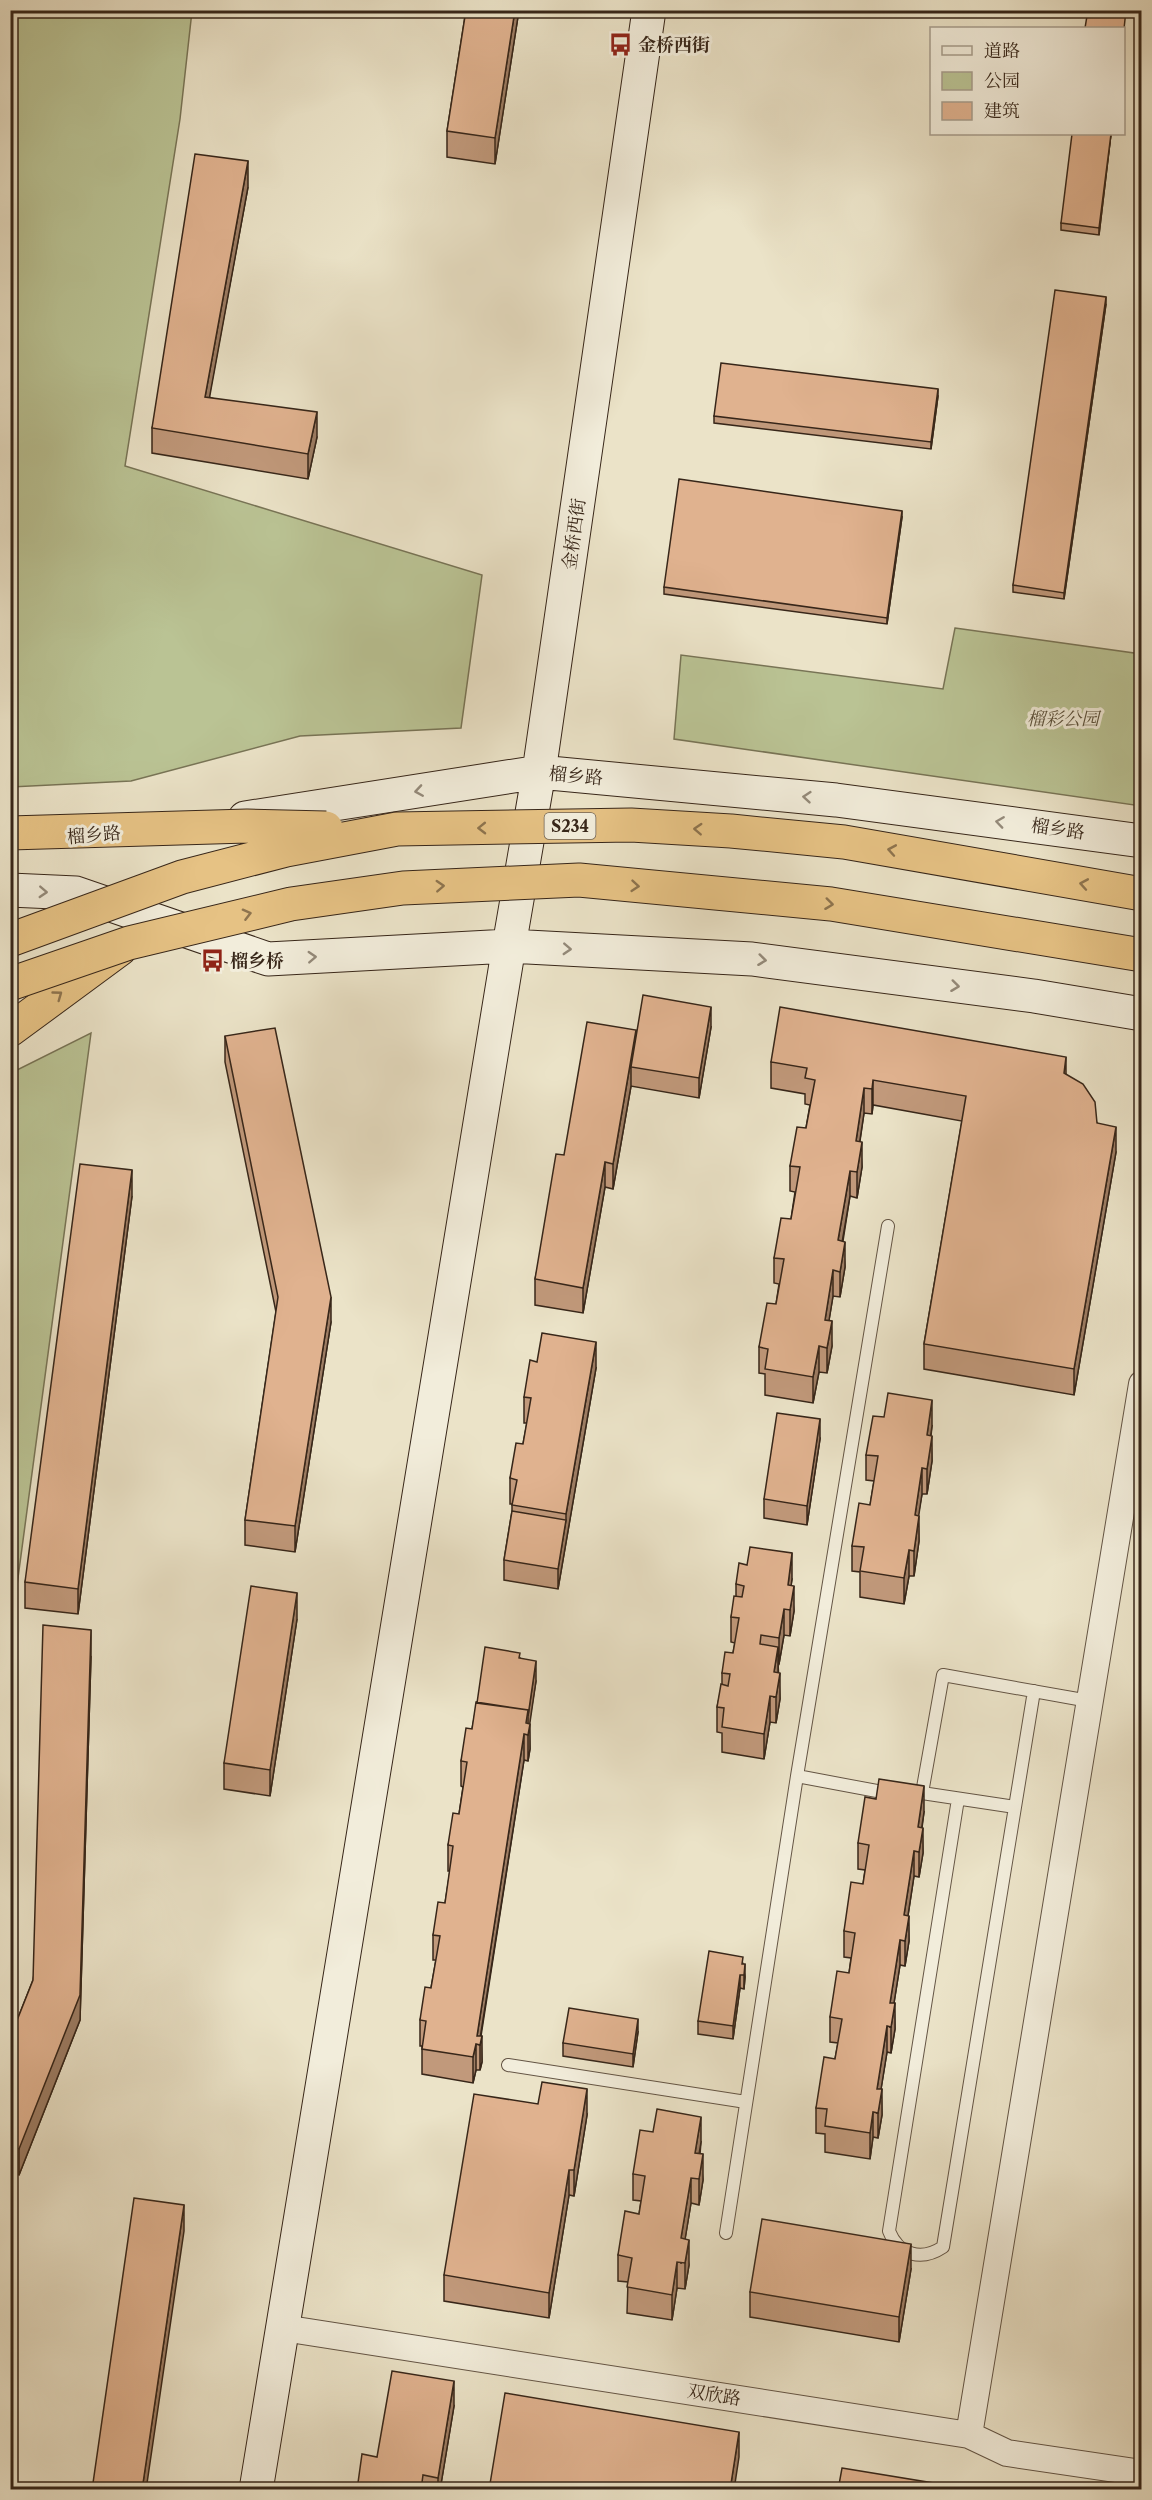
<svg xmlns="http://www.w3.org/2000/svg" width="1152" height="2500" font-family="'Libre Caslon Text','Noto Serif SC',serif">
<style>
.green{fill:#bac394;stroke:#787456;stroke-width:1.5}
.lines{fill:none;stroke-linecap:round;stroke-linejoin:round}
.lane-casing{stroke:#645545;stroke-width:14}
.street-casing{stroke:#645545;stroke-width:28}
.secondary-casing{stroke:#372619;stroke-width:35}
.highway-casing{stroke:#372619;stroke-width:35}
.lane{stroke:#f2eddb;stroke-width:12}
.street{stroke:#f2eddb;stroke-width:26}
.secondary{stroke:#f2eddb;stroke-width:33}
.highway{stroke:#e6c284;stroke-width:33}
.highway-bridge-casing{stroke:#372619;stroke-width:35;stroke-linecap:butt}
.highway-bridge{stroke:#e6c284;stroke-width:33}
.wall{fill:#c1997b;stroke:#372619;stroke-width:1.5}
.shaded-wall{fill:#9d7d64;stroke:#372619;stroke-width:1.5}
.building{fill:#e0b28f;stroke:#372619;stroke-width:1.5}
.oneway{stroke:#948a7a}
.oneway2{stroke:#8e744e}
.labels{text-anchor:middle;dominant-baseline:central;stroke-width:6;stroke-linejoin:round;paint-order:stroke}
.shield{fill:#f2eddb;stroke:#6f6253;stroke-width:1.5}
.shield-label{font-size:16px;font-weight:bold;fill:#372619}
.poi-label{font-size:18px;font-weight:bold;fill:#372619;stroke:#f2eddb;text-anchor:start}
.street-label{font-size:18px;fill:#372619;stroke:#f2eddb}
.park-label{font-size:18px;font-style:italic;fill:#584d38;stroke:#f2eddb}
</style>
<rect width="100%" height="100%" fill="#ebe3c8"/>
<filter id="stains"><feTurbulence type="fractalNoise" baseFrequency=".00333" numOctaves="4"/><feColorMatrix values="0 0 0 0 .2 0 0 0 0 .09 0 0 0 0 .02 0 0 0 .5 -.17"/></filter>
<radialGradient id="worn" r=".72"><stop offset=".6" stop-color="#630" stop-opacity="0"/><stop offset="1" stop-color="#630" stop-opacity=".3"/></radialGradient>
<path class="green" d="M10,11H192L180,119L125,466L482,575L461,728L300,736L131,781L11,787Z
M955,628L1141,654V806L674,739L681,655L943,689Z
M91,1033L11,1630V1073Z"/>
<g class="lines">
<defs>
<path id="lane" d="M797,1776L888,1226
M922,1793L943,1675L1089,1701
M910,1796L922,1793L1015,1807
M958,1799L889,2231C899,2256 922,2261 943,2247L1034,1691
M508,2065L746,2102
M726,2233L797,1776L893,1794"/>
<path id="street" d="M283,2328L969,2435L1007,2453L1142,2473
M969,2435L1142,1384"/>
<path id="secondary" d="M245,818L539,772L836,800L1142,841
M10,890L76,893L268,959L509,946L752,959L1034,996L1142,1014
M256,2490L509,946L539,772L649,10"/>
<path id="highway" d="M10,1030L120,949"/>
</defs>
<use href="#lane" class="lane-casing"/>
<use href="#street" class="street-casing"/>
<use href="#secondary" class="secondary-casing"/>
<use href="#highway" class="highway-casing"/>
<use href="#lane" class="lane"/>
<use href="#street" class="street"/>
<use href="#secondary" class="secondary"/>
<use href="#highway" class="highway"/>
<defs>
<path id="highway-bridge" d="M10,833L247,826L326,828
M10,940L182,877L286,850L397,829L631,825L731,831L844,842L1142,894
M10,984L129,943L291,904L403,888L579,880L831,904L1142,955"/>
</defs>
<use href="#highway-bridge" class="highway-bridge-casing"/>
<use href="#highway-bridge" class="highway-bridge"/>
</g>
<path class="wall" d="M466,10H519L495,164L447,157V131Z
M1111,134L1099,235L1061,230V223Z
M248,187L209,397L317,437L308,479L152,453V428Z
M1106,304L1064,599L1013,592V585Z
M938,396L931,449L714,423V416Z
M902,517L887,624L664,594V587Z
M711,1027L699,1098L631,1086L613,1189L605,1187L583,1313L535,1305V1279L564,1155L636,1037Z
M225,1036L331,1322L295,1552L245,1545V1520L276,1312L225,1062Z
M771,1062L1066,1075L1116,1152L1074,1395L924,1369V1344L962,1121L873,1105L872,1114L864,1113L860,1141L862,1167L857,1198L850,1196L843,1241L845,1267L840,1297L833,1296L829,1320L832,1346L827,1373L819,1372L813,1403L765,1395V1374L759,1373V1347L776,1304L779,1284L774,1283V1258L791,1219L795,1192L790,1191V1166L806,1128L810,1105L805,1104V1094L771,1088Z
M132,1196L78,1614L25,1608V1582Z
M596,1368L558,1589L504,1580V1560L512,1511V1504H510V1478L523,1444L527,1423H524V1397Z
M932,1426L931,1436L932,1461L927,1494H922L918,1516L919,1541L914,1576H909L904,1604L860,1597V1572L852,1571V1546L870,1505L874,1481L866,1480V1455Z
M820,1439L807,1525L764,1518V1499Z
M792,1579L791,1585L794,1611L790,1636L784,1635L779,1664L778,1663L780,1699L776,1723L770,1722L764,1759L722,1752V1733L717,1732V1707L722,1685V1673L733,1653L735,1643L731,1642V1617L736,1596V1584Z
M297,1619L270,1796L224,1789V1763Z
M91,1656L80,2020L19,2175L10,2170V2038L33,1980Z
M520,1658L536,1681L529,1724L530,1749L528,1761L524,1760L481,2036L482,2062L480,2070H476L473,2083L422,2074V2046H420V2020L431,1988L436,1960H433V1935L445,1903L450,1871H448V1845L459,1814L463,1787L461,1786V1761L472,1729L477,1703Z
M924,1812L922,1828L923,1853L919,1877L914,1876L908,1916L909,1941L905,1966L900,1965L894,2003L895,2029L891,2053L887,2052L881,2089L882,2115L878,2138L873,2137L870,2159L825,2152V2134L816,2133V2108L835,2059L838,2043L830,2042V2017L849,1973L851,1958L844,1957V1931L863,1884L865,1870L858,1869V1843Z
M743,1964L745,1977L744,1989L740,1988L733,2039L698,2034V2021Z
M638,2032L633,2067L563,2056V2043Z
M587,2115L574,2196L569,2195L549,2318L444,2301V2275Z
M701,2142L700,2154L703,2180L699,2205L691,2203L685,2239L689,2265L685,2289L677,2288L672,2320L627,2313L628,2282L618,2281V2255L639,2214L641,2201L633,2200V2174Z
M911,2269L899,2342L750,2317V2292Z
M454,2406L440,2490H357L377,2457Z"/>
<path class="shaded-wall" d="M515,10H519L495,164V138Z
M1111,134L1099,235V228Z
M248,161V187L205,422V397Z
M1106,297V304L1064,599V593Z
M938,389V396L931,449V442Z
M317,412V437L308,479V454Z
M902,511V517L887,624V618Z
M711,1007V1027L699,1098V1078Z
M636,1030V1056L631,1067V1086L613,1189V1164Z
M1066,1057V1082L1064,1073Z
M873,1080V1105L872,1114V1089Z
M864,1088V1113L856,1166V1141Z
M1116,1127V1152L1074,1395V1369Z
M862,1142V1167L857,1198V1172Z
M605,1162V1187L583,1313V1288Z
M132,1170V1196L78,1614V1589Z
M850,1171V1196L838,1266V1240Z
M845,1242V1267L840,1297V1272Z
M833,1270V1296L825,1345V1320Z
M331,1297V1322L295,1552V1526Z
M832,1321V1346L827,1373V1348Z
M596,1342V1368L558,1589V1569L566,1520V1514Z
M819,1346V1372L813,1403V1377Z
M932,1400V1426L927,1460V1435Z
M820,1419V1439L807,1525V1506Z
M932,1436V1461L927,1494V1469Z
M922,1468V1494L915,1540V1515Z
M919,1516V1541L914,1576V1551Z
M909,1550V1576L904,1604V1578Z
M792,1553V1579L788,1610V1585Z
M794,1586V1611L790,1636V1610Z
M297,1593V1619L270,1796V1770Z
M784,1609V1635L779,1664V1638Z
M91,1630V1656L80,2020L19,2175V2149Z
M778,1647V1672L774,1698V1672Z
M536,1661V1681L528,1736V1716Z
M780,1673V1699L776,1723V1697Z
M770,1696V1722L764,1759V1734Z
M530,1724V1749L528,1761V1735Z
M524,1734V1760L479,2045L477,2036Z
M924,1786V1812L918,1852V1827Z
M923,1828V1853L919,1877V1852Z
M914,1851V1876L904,1941V1915Z
M909,1916V1941L905,1966V1941Z
M900,1940V1965L890,2028V2003Z
M745,1964V1977L744,1989V1975Z
M740,1975V1988L733,2039V2026Z
M895,2003V2029L891,2053V2027Z
M638,2019V2032L633,2067V2054Z
M887,2026V2052L877,2114V2089Z
M482,2036V2062L480,2070V2045Z
M476,2044V2070L473,2083V2057Z
M587,2089V2115L574,2196V2170Z
M882,2089V2115L878,2138V2113Z
M873,2112V2137L870,2159V2133Z
M701,2117V2142L695,2178V2153Z
M703,2154V2180L699,2205V2179Z
M569,2170V2195L549,2318V2293Z
M691,2178V2203L681,2264V2238Z
M184,2205V2231L146,2490H142Z
M689,2240V2265L685,2289V2263Z
M911,2244V2269L899,2342V2317Z
M677,2262V2288L672,2320V2295Z
M454,2381V2406L440,2490H438V2478Z
M739,2432V2457L734,2490H730Z"/>
<path class="building" d="M466,10H515L495,138L447,131Z
M1088,10H1126L1124,29L1085,28Z
M1072,134H1111L1099,228L1061,223Z
M195,154L248,161L205,397L317,412L308,454L152,428Z
M1055,290L1106,297L1064,593L1013,585Z
M721,363L938,389L931,442L714,416Z
M679,479L902,511L887,618L664,587Z
M643,995L711,1007L699,1078L631,1067Z
M780,1007L1066,1057L1064,1073L1083,1084L1095,1102L1097,1123L1116,1127L1074,1369L924,1344L966,1096L873,1080L872,1089L864,1088L856,1141L862,1142L857,1172L850,1171L838,1240L845,1242L840,1272L833,1270L825,1320L832,1321L827,1348L819,1346L813,1377L765,1369L768,1349L759,1347L767,1303L776,1304L784,1259L774,1258L781,1218L791,1219L800,1167L790,1166L797,1127L806,1128L815,1080L805,1078L807,1068L771,1062Z
M587,1022L636,1030L613,1164L605,1162L583,1288L535,1279L556,1154L564,1155Z
M275,1028L331,1297L295,1526L245,1520L278,1297L225,1036Z
M80,1164L132,1170L78,1589L25,1582Z
M542,1333L596,1342L566,1514L512,1505L517,1480L510,1478L516,1443L523,1444L531,1398L524,1397L530,1360L537,1362Z
M888,1393L932,1400L927,1435L932,1436L927,1469L922,1468L915,1515L919,1516L914,1551L909,1550L904,1578L860,1571L864,1547L852,1546L859,1503L870,1505L878,1456L866,1455L873,1416L884,1417Z
M777,1413L820,1419L807,1506L764,1499Z
M512,1511L566,1520L558,1569L504,1560Z
M750,1547L792,1553L788,1585L794,1586L790,1610L784,1609L779,1638L761,1635L760,1644L778,1647L774,1672L780,1673L776,1697L770,1696L764,1734L722,1727L724,1708L717,1707L721,1684L728,1686L730,1674L722,1673L725,1652L733,1653L739,1618L731,1617L734,1596L742,1597L744,1586L736,1584L739,1563L747,1565Z
M251,1586L297,1593L270,1770L224,1763Z
M43,1625L91,1630L80,1995L19,2149L10,2145V2038L33,1980Z
M485,1647L520,1653L519,1658L536,1661L528,1716V1710L477,1703Z
M476,1702L528,1710L526,1723L530,1724L528,1735L524,1734L477,2036H482L480,2045L476,2044L473,2057L422,2049L426,2021L420,2020L425,1987L431,1988L440,1936L433,1935L438,1902L445,1903L453,1846L448,1845L453,1813L459,1814L467,1762L461,1761L466,1728L472,1729Z
M879,1779L924,1786L918,1827L923,1828L919,1852L914,1851L904,1915L909,1916L905,1941L900,1940L890,2003H895L891,2027L887,2026L877,2089H882L878,2113L873,2112L870,2133L825,2126L827,2109L816,2108L824,2057L835,2059L842,2019L830,2017L837,1971L849,1973L855,1933L844,1931L851,1882L863,1884L869,1845L858,1843L865,1797L876,1799Z
M709,1951L743,1957L742,1964H745L744,1975H740L733,2026L698,2021Z
M569,2008L638,2019L633,2054L563,2043Z
M542,2082L587,2089L574,2170H569L549,2293L444,2275L474,2094L538,2104Z
M657,2109L701,2117L695,2153L703,2154L699,2179L691,2178L681,2238L689,2240L685,2263L677,2262L672,2295L627,2287L632,2258L618,2255L625,2211L639,2214L645,2176L633,2174L640,2130L653,2132Z
M134,2198L184,2205L142,2490H92Z
M762,2219L911,2244L899,2317L750,2292Z
M392,2371L454,2381L438,2478L423,2475L421,2490H357L362,2454L377,2457Z
M505,2393L739,2432L730,2490H489Z
M842,2468L970,2489V2490H838Z
M1032,2485L1060,2490H1031Z"/>
<defs><path id="oneway-chevron" d="M-2-3.5L2.5 0L-2 3.5" fill="none" stroke-width="1.6" stroke-linecap="round" stroke-linejoin="round" transform="scale(1.5)"/></defs>
<g class="oneway">
<use href="#oneway-chevron" transform="translate(419 791) rotate(171)"/>
<use href="#oneway-chevron" transform="translate(807 797) rotate(-175)"/>
<use href="#oneway-chevron" transform="translate(1000 822) rotate(-172)"/>
<use href="#oneway-chevron" transform="translate(43 892) rotate(3)"/>
<use href="#oneway-chevron" transform="translate(567 949) rotate(3)"/>
<use href="#oneway-chevron" transform="translate(312 957) rotate(-3)"/>
<use href="#oneway-chevron" transform="translate(762 960) rotate(7)"/>
<use href="#oneway-chevron" transform="translate(955 986) rotate(7)"/>
</g>
<g class="oneway2">
<use href="#oneway-chevron" transform="translate(482 828) rotate(179)"/>
<use href="#oneway-chevron" transform="translate(698 829) rotate(-177)"/>
<use href="#oneway-chevron" transform="translate(892 850) rotate(-170)"/>
<use href="#oneway-chevron" transform="translate(1084 884) rotate(-170)"/>
<use href="#oneway-chevron" transform="translate(440 886) rotate(-3)"/>
<use href="#oneway-chevron" transform="translate(635 886) rotate(5)"/>
<use href="#oneway-chevron" transform="translate(829 904) rotate(7)"/>
<use href="#oneway-chevron" transform="translate(247 914) rotate(-14)"/>
<use href="#oneway-chevron" transform="translate(58 995) rotate(-36)"/>
</g>
<defs>
<symbol id="bus-bare" viewBox="-9 -9 18 18"><path d="M-5-6H5V4H4V6H2V4H-2V6H-4V4H-5ZM-3.5-4V0h7V-4ZM-3.5 1.2v1.5H-2V1.2ZM2 1.2v1.5H3.5V1.2Z" fill="#8f2418" stroke="#f2eddb" stroke-width="2.5" paint-order="stroke"/></symbol>
</defs>
<g fill-rule="evenodd">
<use href="#bus-bare" x="604" y="28" width="33" height="33"/>
<use href="#bus-bare" x="196" y="944" width="33" height="33"/>
</g>
<g class="labels">
<rect class="shield" x="544.5" y="813" width="51" height="26" rx="4.5"/>
<g class="shield-label">
<text x="570" y="826">S234</text>
</g>
<g class="poi-label">
<text x="638" y="45">金桥西街</text>
<text x="230" y="961">榴乡桥</text>
</g>
<g class="street-label">
<text transform="translate(574 534) rotate(-82)">金桥西街</text>
<text transform="translate(576 776) rotate(5)">榴乡路</text>
<text transform="translate(1058 829) rotate(8)">榴乡路</text>
<text transform="translate(94 835) rotate(-5)">榴乡路</text>
<text transform="translate(714 2395) rotate(9)">双欣路</text>
</g>
<g class="park-label">
<text x="1063" y="719">榴彩公园</text>
</g>
</g>
<rect width="1152" height="2500" fill="none" stroke="#ebe3c8" stroke-width="36"/>
<rect x="12" y="12" width="1128" height="2476" fill="none" stroke="#372619" stroke-width="3"/>
<rect x="18" y="18" width="1116" height="2464" fill="none" stroke="#372619" stroke-width="1.5"/>
<rect x="930" y="27" width="195" height="108" fill="#f2eddb" stroke="#a79d8d" stroke-width="1.5"/>
<rect x="942" y="46" width="30" height="9" fill="#f2eddb" stroke="#a79d8d" stroke-width="1.5"/>
<text x="984" y="57" font-size="18" fill="#372619">道路</text>
<rect x="942" y="72" width="30" height="18" fill="#bac394" stroke="#a79d8d" stroke-width="1.5"/>
<text x="984" y="87" font-size="18" fill="#372619">公园</text>
<rect x="942" y="102" width="30" height="18" fill="#e0b28f" stroke="#a79d8d" stroke-width="1.5"/>
<text x="984" y="117" font-size="18" fill="#372619">建筑</text>
<rect width="100%" height="100%" filter="url(#stains)"/>
<rect width="100%" height="100%" fill="url(#worn)"/>
</svg>
